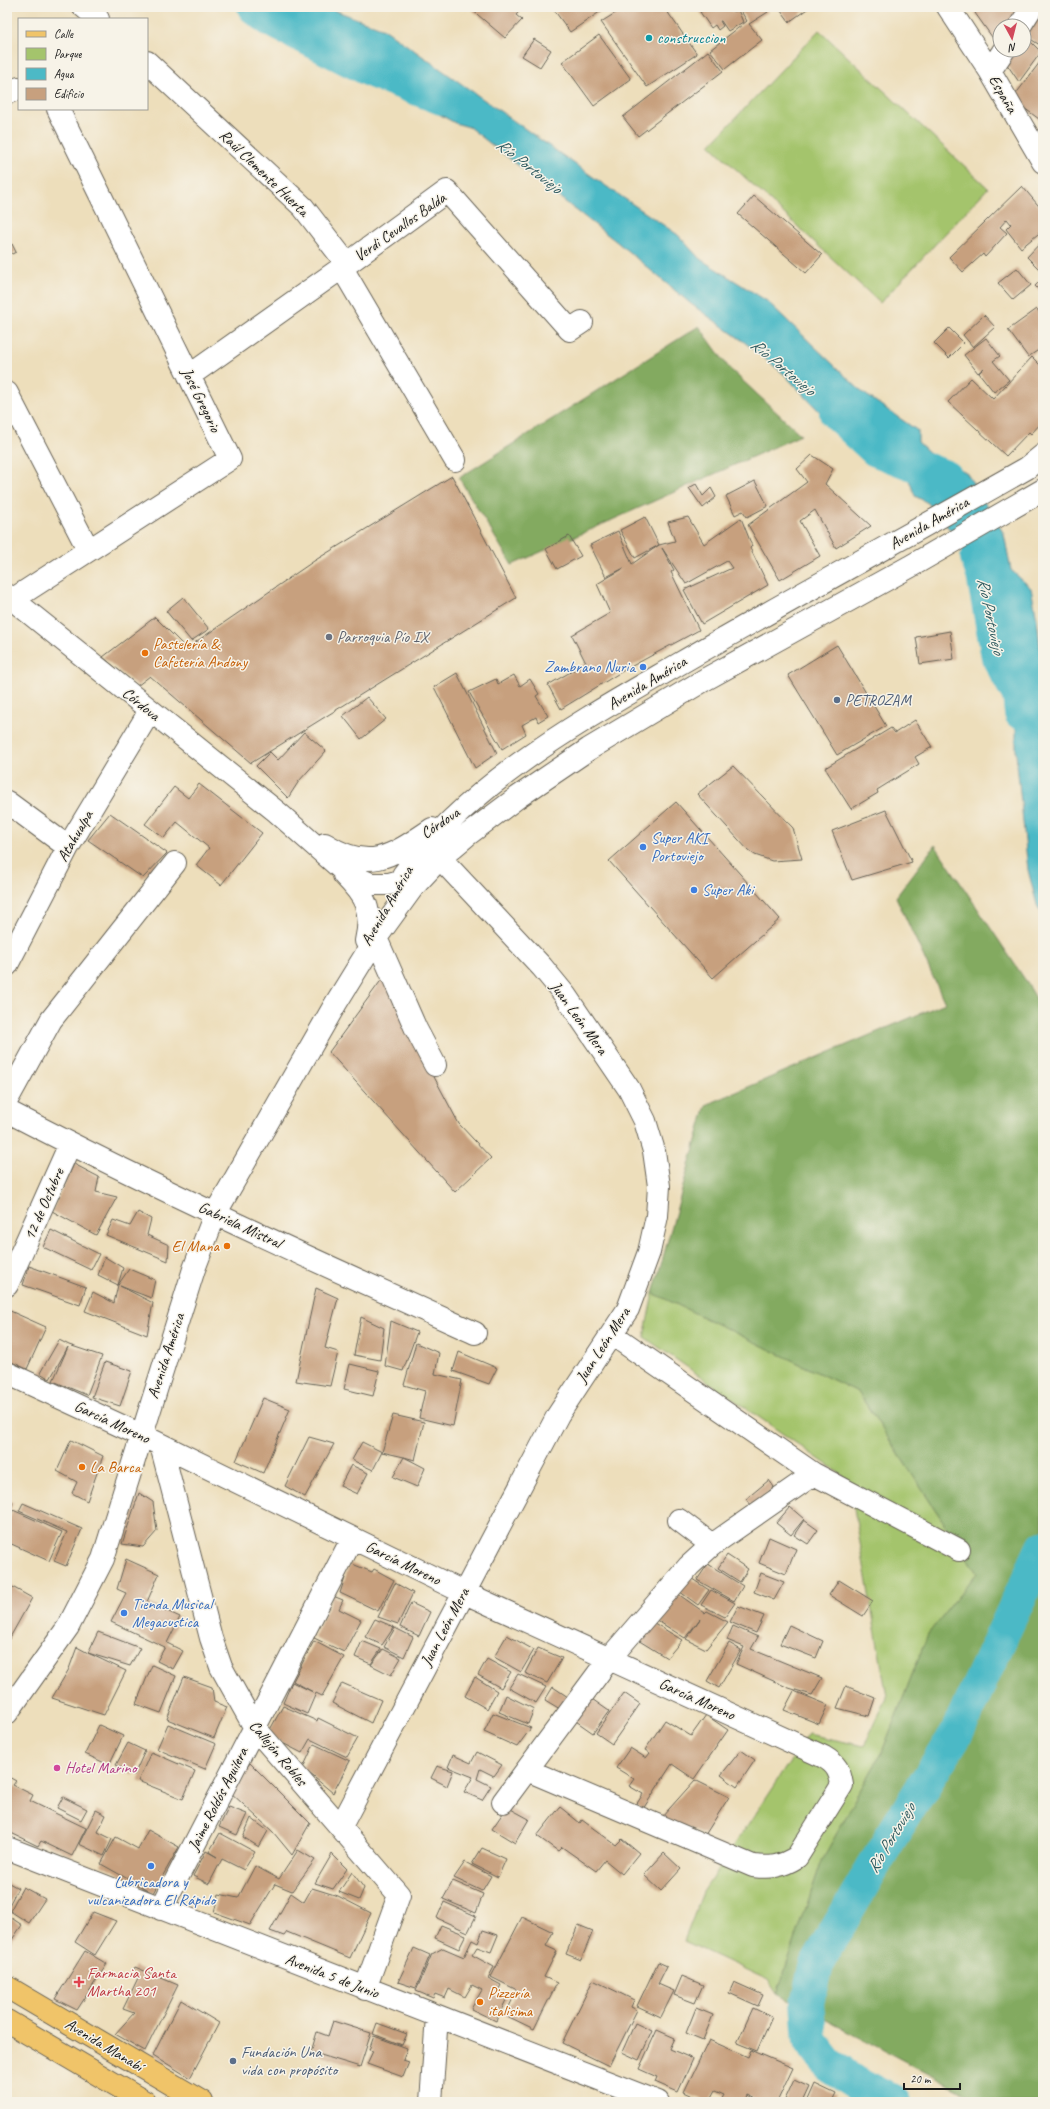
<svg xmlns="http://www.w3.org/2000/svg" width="1050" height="2109" font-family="Caveat,sans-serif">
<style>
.green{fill:#a4c46c;stroke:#607044}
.forest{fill:#83aa60;stroke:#50633e}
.water{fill:#4cb9c6;stroke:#346a71}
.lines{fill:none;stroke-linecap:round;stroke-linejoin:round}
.river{stroke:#4cb9c6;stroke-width:34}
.building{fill:#c7a07e}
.minor-casing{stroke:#656054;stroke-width:24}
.major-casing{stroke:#656054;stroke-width:24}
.minor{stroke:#fff;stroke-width:22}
.major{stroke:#f0c469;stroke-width:22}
.culture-dot{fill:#0f9aa8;stroke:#f7f3e8;stroke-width:1.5}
.worship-dot{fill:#6b7280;stroke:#f7f3e8;stroke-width:1.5}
.food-dot{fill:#e8710a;stroke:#f7f3e8;stroke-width:1.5}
.shop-dot{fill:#3f7fe0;stroke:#f7f3e8;stroke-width:1.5}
.service-dot{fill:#5c6f8a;stroke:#f7f3e8;stroke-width:1.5}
.hotel-dot{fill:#d1479c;stroke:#f7f3e8;stroke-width:1.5}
.health-dot{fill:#e0444e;stroke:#f7f3e8;stroke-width:1.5}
.labels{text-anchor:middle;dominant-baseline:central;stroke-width:3;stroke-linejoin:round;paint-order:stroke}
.culture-label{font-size:16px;fill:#0d838f;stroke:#f7f3e8;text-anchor:start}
.street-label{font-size:16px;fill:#1c1c1c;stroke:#f7f3e8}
.worship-label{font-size:16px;fill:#5b616d;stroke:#f7f3e8;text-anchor:start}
.food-label{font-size:16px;fill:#c56008;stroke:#f7f3e8;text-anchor:start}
.shop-label{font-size:16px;fill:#366cbe;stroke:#f7f3e8;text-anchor:start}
.service-label{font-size:16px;fill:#4e5e75;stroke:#f7f3e8;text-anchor:start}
.hotel-label{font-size:16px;fill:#b23c85;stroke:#f7f3e8;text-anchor:start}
.health-label{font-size:16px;fill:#be3a42;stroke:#f7f3e8;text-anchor:start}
.water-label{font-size:17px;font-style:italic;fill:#2f5b60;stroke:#f7f3e8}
</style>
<rect width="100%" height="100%" fill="#f7f3e8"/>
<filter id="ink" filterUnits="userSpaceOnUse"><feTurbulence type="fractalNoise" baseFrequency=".025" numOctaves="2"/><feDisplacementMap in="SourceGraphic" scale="8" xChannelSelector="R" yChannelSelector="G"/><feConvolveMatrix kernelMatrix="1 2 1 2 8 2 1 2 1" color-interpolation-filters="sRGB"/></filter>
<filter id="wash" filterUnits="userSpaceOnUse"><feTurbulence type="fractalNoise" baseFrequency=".012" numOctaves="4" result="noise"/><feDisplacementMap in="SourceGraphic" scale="16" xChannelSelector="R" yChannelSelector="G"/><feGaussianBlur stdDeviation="0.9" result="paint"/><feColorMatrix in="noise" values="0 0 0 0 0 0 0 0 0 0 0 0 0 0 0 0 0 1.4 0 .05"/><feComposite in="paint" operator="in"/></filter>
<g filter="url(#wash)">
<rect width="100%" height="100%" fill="#eddebb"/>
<path class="green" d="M819,30L988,188L880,303L710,145Z
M653,1293L858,1392L977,1573L928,1634L882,1752L822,1860L777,1994L768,1980L684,1941L703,1892L808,1734L864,1746L887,1697L849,1480L644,1337Z"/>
<path class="forest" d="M699,326L729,368L801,435L512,565L459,478Z
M935,845L1026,981L1043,1010V2102H982L777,1994L822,1860L882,1752L928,1634L977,1573L858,1392L653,1293L706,1105L945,1003L896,897Z"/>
<path class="water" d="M244,7H326L384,29L603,184L678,235L700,259L767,301L862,392L918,431V442L933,456L966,472L1004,534L1011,570L1031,588L1037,619L1043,674V916L1037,905L1028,870L1016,754V726L1008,696L1005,656L996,614L979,591L969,553L928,503L915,496L909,480L908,469L896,451L881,445H851L784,374L743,341L691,304L617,242L469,127L455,123L437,113L383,68L332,45L318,30L275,29Z
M1043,1533V1579L1020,1617L1025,1561Z"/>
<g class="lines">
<path class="river" d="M254,7L269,19L374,72L442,98
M836,413L876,450L946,477
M977,557L983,575L998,657L1019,695L1021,713
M894,2102L855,2082L828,2064L810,2041L807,2002L816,1965L884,1848L956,1734L1043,1547"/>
</g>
<g id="blocks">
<path class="building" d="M473,7H523L516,15L522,20L505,38L471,9Z
M558,7H607L570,32L554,10Z
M625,7H664L697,54L647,87L601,22Z
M708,7L716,9L730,7L733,12L738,10L743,22L728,31L721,21H720L723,26L718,30L715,25L711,28L700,12Z
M741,7H764L768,12L749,24L762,40L725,69L710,50L747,21L739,8Z
M778,7H810L789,22Z
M980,7H1013L1018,12L1009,26H1000V40L997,44L975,13Z
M1039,7H1043V47L1024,35L1041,52L1019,82L1004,60L1012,50H1024V30Z
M599,35L631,79L594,106L562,62Z
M534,39L551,50L540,67L522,56Z
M708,51L723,71L638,136L623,117Z
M1043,58V122L1012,99Z
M1022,186L1043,211V230L1021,248L1006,229L1011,224L1007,219L1000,227L1007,233L985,257L983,254L963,272L949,257Z
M754,196L822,255L806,273L738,214Z
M1043,240V273L1027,257Z
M12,244L16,252L12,254L8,246Z
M1017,268L1031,285L1013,300L998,283Z
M1043,278V294L1035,286Z
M1037,309L1043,318V347L1028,357L1008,330Z
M984,315L995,327L973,347L963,335Z
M949,328L964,343L949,358L934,343Z
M986,338L1000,356L993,361L1009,380L994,392L979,373L984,368L978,373L964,355Z
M1032,357L1043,368V421L1031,434L1029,432L1006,456L948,402L971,378L993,399Z
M812,455L833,469L825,484L871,526L836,548L815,510L800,521L820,556L780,580L748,525L807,482L797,469Z
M452,476L516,598L251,763L150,676L137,686L103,657L155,617L188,650L191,648L190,646L314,561Z
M755,481L768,506L747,517L743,511L735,515L726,496Z
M696,484L703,496L711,488L716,497L703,508L689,488Z
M645,517L659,545L675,541L668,522L688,517L704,544L741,518L752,546L750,548L768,585L702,624L684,590L732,568L727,561L686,584L662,548L674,570L671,572L699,630L621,672L561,709L548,685L586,663L572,635L610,613L597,584L624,568L606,577L590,545L618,531L632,564L659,545L635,558L620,530Z
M569,536L581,556L557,569L546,549Z
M183,597L209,629L191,641L166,611Z
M950,631L954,659L920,664L916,637Z
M837,645L886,726L837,755L788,675Z
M457,673L497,753L475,768L434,687Z
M514,675L520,686L530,679L539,694L536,696L548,716L538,722L536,717L522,725L526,734L502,749L469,692L496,679L498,684Z
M367,697L386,719L361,739L343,716Z
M915,720L932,747L915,757L919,764L877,790L878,793L851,809L825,768L891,728L895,733Z
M304,732L326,751L299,781L288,798L256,766L270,752L278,760Z
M733,766L793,828L802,859L772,861L755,855L748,850L697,794Z
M199,784L262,833L221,885L196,865L209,848L177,822L164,838L145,824L174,787L188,798Z
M676,802L780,919L713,978L609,861Z
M886,810L912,862L852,880L832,831Z
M110,813L167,853L143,878L88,840Z
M385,975L406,1024L459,1124L491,1158L455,1192L329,1052Z
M74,1164L99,1177L96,1192L117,1197L96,1235L52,1211Z
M138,1212L151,1219L147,1235L169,1245L168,1261L106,1235L113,1220L130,1226Z
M51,1230L99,1254L91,1270L43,1247Z
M105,1257L123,1268L118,1285L129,1269L155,1280L151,1298L120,1286L153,1303L147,1335L85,1311L93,1292L114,1303L118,1285L98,1275Z
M29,1266L86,1287L80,1305L23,1285Z
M316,1288L338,1298L325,1348L338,1352L330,1386L296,1381Z
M8,1310L46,1327L27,1369L7,1360Z
M361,1317L384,1328L380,1360L354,1355Z
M391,1321L417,1332L403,1371L385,1366Z
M59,1340L69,1345L102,1356L87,1395L53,1381L68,1347L50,1379L40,1373Z
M416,1343L439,1353L435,1374L462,1380L453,1426L419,1418L425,1391L404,1385Z
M459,1352L497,1368L489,1384L453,1371Z
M105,1362L132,1371L120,1406L92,1397Z
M350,1364L379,1371L373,1396L344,1389Z
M263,1398L290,1409L263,1473L236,1461Z
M393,1415L424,1422L415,1460L404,1457L425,1468L417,1487L393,1477L404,1457L382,1452L373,1470L352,1460L362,1442L382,1452Z
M309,1437L334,1444L305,1497L285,1486Z
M71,1440L103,1456L87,1501L72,1493L77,1482L57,1471Z
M351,1465L368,1473L357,1494L340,1486Z
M769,1480L774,1487L752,1506L746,1499Z
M139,1493L153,1502L157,1531L143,1547L122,1544Z
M7,1499L13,1502L7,1519Z
M23,1503L82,1529L66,1566L54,1561L67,1532L19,1511Z
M790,1507L804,1519L791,1535L776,1523Z
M13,1510L62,1532L49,1561L7,1542V1523Z
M804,1520L818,1530L808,1544L794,1535Z
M769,1537L796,1549L786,1574L759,1563Z
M727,1555L748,1569L740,1582L718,1568Z
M126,1559L159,1574L147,1602L180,1617L167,1643L183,1651L173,1669L157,1661L165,1647L111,1622L126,1593L117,1589Z
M350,1563L372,1572L374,1569L394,1580L378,1611L340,1593Z
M708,1564L743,1586L734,1601L697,1580Z
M683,1573L709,1590L698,1605L672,1586Z
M761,1573L784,1582L774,1600L754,1592Z
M839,1580L873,1601L863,1616L829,1595Z
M395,1583L413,1593L398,1624L378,1617Z
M7,1584L32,1598L8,1641L7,1640Z
M671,1589L705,1613L707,1611L728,1622L706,1649L686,1639L700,1619L685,1638L650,1616Z
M711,1590L735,1603L725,1617L701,1605Z
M333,1596L343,1600L339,1609L361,1620L344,1652L314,1638Z
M411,1603L430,1612L419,1636L400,1627Z
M738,1606L764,1616L756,1633L730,1622Z
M646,1618L682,1640L667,1658L633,1637Z
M375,1619L394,1627L382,1645L365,1637Z
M789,1625L823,1641L816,1658L780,1644Z
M733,1626L758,1637L751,1649L822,1678L812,1695L789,1688L736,1664L744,1647L727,1640Z
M395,1628L413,1637L404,1657L384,1647Z
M98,1632L140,1648L130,1666L88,1653L126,1671L104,1715L52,1698L69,1669L77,1647L88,1653Z
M507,1635L534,1650L521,1672L494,1657Z
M314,1641L344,1657L322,1696L316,1693L307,1714L283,1703L292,1682L313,1692L293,1681Z
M362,1641L381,1649L371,1664L355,1657Z
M729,1643L741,1650L719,1688L707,1681Z
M538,1648L562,1658L547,1683L525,1673Z
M383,1649L401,1658L391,1675L371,1665Z
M487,1659L511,1672L501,1688L478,1675Z
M152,1665L176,1676L161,1713L136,1704Z
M518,1674L546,1687L536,1703L509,1688Z
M184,1677L212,1687L214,1702L227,1707L214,1738L167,1719Z
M475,1677L497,1691L487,1709L465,1696Z
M342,1683L381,1700L371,1723L332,1703Z
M846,1686L875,1698L869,1716L837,1708Z
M553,1687L568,1697L560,1709L545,1700Z
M794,1691L828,1705L819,1724L784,1710Z
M624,1693L640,1704L612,1744L596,1733Z
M506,1695L534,1709L528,1724L499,1712Z
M589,1697L609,1711L593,1733L573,1719Z
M283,1706L317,1721L318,1718L358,1738L347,1757L310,1739L302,1753L267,1735Z
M493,1713L531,1728L517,1747L484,1732Z
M706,1715L728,1730L694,1779L672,1764L643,1809L636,1805L643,1794L629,1786L634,1779L616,1768L630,1748L646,1758L650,1753L645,1750L665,1720L691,1736Z
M168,1724L216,1744L205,1769L157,1749Z
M99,1725L123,1736L109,1765L85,1754Z
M128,1743L145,1751L134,1775L116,1765Z
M314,1744L350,1761L333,1793L303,1768Z
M741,1750L755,1760L737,1787L721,1775Z
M151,1752L195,1771L183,1799L138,1781Z
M477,1752L502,1765L494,1776L480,1769L477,1779L491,1786L482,1800L464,1792L473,1777L448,1767L453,1755L471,1763Z
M250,1763L310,1823L292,1855L273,1832L229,1791Z
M437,1766L453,1771L447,1786L431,1778Z
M7,1776L16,1781L13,1785L33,1795L30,1801L86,1828L72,1856L41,1841L38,1846L7,1831V1797L10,1791L7,1789Z
M695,1780L729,1797L705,1835L661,1818Z
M63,1797L87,1809L81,1820L57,1808Z
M229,1807L247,1814L237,1835L219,1827Z
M507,1807L529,1819L515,1843L492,1829Z
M560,1807L580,1823L582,1820L616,1845L622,1839L639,1853L622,1874L605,1860L596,1871L562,1847L558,1851L537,1836Z
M96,1810L106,1815L98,1832L112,1839L104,1856L79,1844Z
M251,1818L268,1831L259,1847L243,1837Z
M148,1830L179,1847L153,1893L101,1864L116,1837L138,1849Z
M220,1833L255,1852L244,1870L222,1859L209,1884L193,1876L206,1851L217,1857L209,1852Z
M482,1848L506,1859L498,1877L472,1864Z
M298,1850L315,1860L292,1891L275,1884L250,1925L214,1912L219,1894L238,1898L255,1866L279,1879Z
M664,1853L681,1869L661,1891L644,1875Z
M332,1854L347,1869L333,1889L315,1883Z
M465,1862L491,1876L482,1891L454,1878Z
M352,1872L364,1888L359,1900L339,1892Z
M453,1881L483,1894L476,1913L443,1899Z
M7,1882L18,1888L7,1909Z
M23,1887L45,1899L29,1923L10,1911Z
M312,1888L338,1896L371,1913L350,1958L287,1932L284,1936L270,1931L291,1893L304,1902Z
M444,1902L476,1916L468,1932L437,1918Z
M93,1912L116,1921L95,1955L75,1942Z
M7,1915L22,1925L7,1947Z
M522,1917L553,1932L546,1946L557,1951L544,1977L557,1983L534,2029L505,2015L517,1990L491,1977Z
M441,1925L466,1935L459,1949L435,1938Z
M578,1925L593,1931L581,1960L566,1954Z
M483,1930L498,1935L491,1952L477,1947L472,1955L494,1967L488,1978L501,1985L497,1993L507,1998L496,2021L471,2009L482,1990L472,1985L465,1997L449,1989L445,1998L435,1994L433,1998L416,1991L432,1954L443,1948L464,1957L472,1940L478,1943Z
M414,1948L430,1955L416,1988L398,1982Z
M85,1951L107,1964L77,2010L55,1999Z
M658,1962L667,1966L658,1984L674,1991L661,2017L637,2006Z
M135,1967L178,1985L145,2051L115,2034L134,2013L123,2009L138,1978L131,1974Z
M682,1976L703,1985L695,2003L674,1995Z
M593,1980L634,2000L631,2007L637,2010L609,2066L562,2043Z
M734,1982L763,1995L758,2006L729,1993Z
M181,2000L219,2023L190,2078L153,2055Z
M696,2008L713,2015L703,2040L686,2033Z
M753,2008L772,2017L757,2051L737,2043Z
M333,2021L371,2033L360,2067L311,2052L317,2032L328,2036Z
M377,2023L407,2034L402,2045L373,2034Z
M635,2023L652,2031L639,2060L622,2052Z
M657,2030L675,2038L670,2049L693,2059L678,2092L655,2082L657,2077L639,2069Z
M374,2036L407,2048L403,2060L409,2062L403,2077L367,2064L373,2051L369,2050Z
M709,2040L748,2057L751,2050L793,2068L777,2102H763L748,2095L745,2102H720L724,2095L715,2091L709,2102H707L684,2092Z
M794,2080L809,2087L802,2102H784Z
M815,2084L836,2094L832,2102H807Z"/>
</g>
</g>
<g filter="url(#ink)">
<use href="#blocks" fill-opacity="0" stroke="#656054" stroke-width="1"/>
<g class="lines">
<defs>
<path id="minor" d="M84,7L98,19
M948,7L990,71L1043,162
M1020,26L1032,7
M147,62L303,207L347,264L342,268L455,460
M990,71L1004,50
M7,93L19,88
M189,376L347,264L447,191L570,330L582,322
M7,393L88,549
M7,595L277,812L346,873L371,884H389L406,879L440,858L542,967L565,995L629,1089L645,1121L654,1151L659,1186L657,1216L649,1252L628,1309L558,1415L341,1826
M12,600L230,459L58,109
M7,802L68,847
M325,844C370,873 392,856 432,829
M344,875C366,897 373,910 366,941
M403,875C472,781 580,722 679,664C794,597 911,534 1027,468L1043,455
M376,938L416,1029L435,1065
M7,965L68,847L150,711
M7,1100L51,1020L175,863
M7,1111C160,1191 318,1262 475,1333
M7,1285L70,1144
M613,1335L814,1474
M7,1373L141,1435L463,1592L824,1757C836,1764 840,1771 842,1785L797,1857C781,1867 770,1868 753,1866L527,1770
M161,1445L211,1638L221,1667L255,1728L399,1895L365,1989
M679,1520L712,1545
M7,1713L68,1627L103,1559L194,1269L215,1214L336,1003L376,938L413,887L440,858L466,836L518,797L589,749L706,679L911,566L1043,490
M503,1802L609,1659L689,1566L712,1545L814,1474L959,1550
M7,1848L658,2102
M161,1909L352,1539
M431,2102L437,2016"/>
<path id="major" d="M7,1987L202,2102
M7,2021L145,2102"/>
</defs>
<use href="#minor" class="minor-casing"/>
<use href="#major" class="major-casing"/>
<use href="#minor" class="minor"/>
<use href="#major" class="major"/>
</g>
</g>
<circle class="culture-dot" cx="649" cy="38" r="4"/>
<circle class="worship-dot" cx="329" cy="637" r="4"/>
<g class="food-dot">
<circle cx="145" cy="653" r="4"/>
<circle cx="227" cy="1246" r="4"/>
<circle cx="82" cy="1467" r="4"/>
<circle cx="480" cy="2002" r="4"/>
</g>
<g class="shop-dot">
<circle cx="643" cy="667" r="4"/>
<circle cx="643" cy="847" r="4"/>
<circle cx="694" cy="890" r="4"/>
<circle cx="124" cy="1613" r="4"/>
<circle cx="151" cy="1866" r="4"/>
</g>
<g class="service-dot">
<circle cx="837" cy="700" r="4"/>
<circle cx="233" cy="2061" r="4"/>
</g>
<circle class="hotel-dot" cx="57" cy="1768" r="4"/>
<path class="health-dot" d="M77 1976h4v4h4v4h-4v4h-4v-4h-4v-4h4z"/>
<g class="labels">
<g class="culture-label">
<text x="657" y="38">construccion</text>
</g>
<g class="street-label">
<text transform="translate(1003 94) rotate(60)">España</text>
<text transform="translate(264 173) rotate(44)">Raúl Clemente Huerta</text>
<text transform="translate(400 227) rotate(-35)">Verdi Cevallos Balda</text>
<text transform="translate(201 400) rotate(64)">José Gregorio</text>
<text transform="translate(929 523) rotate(-30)">Avenida América</text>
<text transform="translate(647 683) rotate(-31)">Avenida América</text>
<text transform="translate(141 704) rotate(39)">Córdova</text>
<text transform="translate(440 823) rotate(-34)">Córdova</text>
<text transform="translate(75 836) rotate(-60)">Atahualpa</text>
<text transform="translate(387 906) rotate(-60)">Avenida América</text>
<text transform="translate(579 1018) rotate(54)">Juan León Mera</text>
<text transform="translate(44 1204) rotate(-66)">12 de Octubre</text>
<text transform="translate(240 1225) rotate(25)">Gabriela Mistral</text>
<text transform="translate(603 1345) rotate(-57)">Juan León Mera</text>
<text transform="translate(166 1356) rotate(-72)">Avenida América</text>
<text transform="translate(112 1422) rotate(25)">García Moreno</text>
<text transform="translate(403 1563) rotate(26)">García Moreno</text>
<text transform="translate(445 1627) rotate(-62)">Juan León Mera</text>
<text transform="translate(697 1699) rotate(24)">García Moreno</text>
<text transform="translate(278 1753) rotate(50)">Callejón Robles</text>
<text transform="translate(218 1799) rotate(-63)">Jaime Roldós Aguilera</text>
<text transform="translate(332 1976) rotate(21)">Avenida 5 de Junio</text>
<text transform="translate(104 2045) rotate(31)">Avenida Manabí</text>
</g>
<g class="worship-label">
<text x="337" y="637">Parroquia Pío IX</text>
</g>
<g class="food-label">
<text x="153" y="644">Pastelería &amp;<tspan x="153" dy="18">Cafetería Andony</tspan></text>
<text x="219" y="1246" text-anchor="end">El Mana</text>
<text x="90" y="1467">La Barca</text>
<text x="488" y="1993">Pizzería<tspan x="488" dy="18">italisima</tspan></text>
</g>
<g class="shop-label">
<text x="635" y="667" text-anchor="end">Zambrano Nuria</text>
<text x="651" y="838">Super AKI<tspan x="651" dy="18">Portoviejo</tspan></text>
<text x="702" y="890">Super Aki</text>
<text x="132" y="1604">Tienda Musical<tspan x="132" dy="18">Megacustica</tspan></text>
<text x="151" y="1882" text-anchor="middle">Lubricadora y<tspan x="151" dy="18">vulcanizadora El Rápido</tspan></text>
</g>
<g class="service-label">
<text x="845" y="700">PETROZAM</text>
<text x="241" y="2052">Fundación Una<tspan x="241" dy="18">vida con propósito</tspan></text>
</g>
<g class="hotel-label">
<text x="65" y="1768">Hotel Marino</text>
</g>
<g class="health-label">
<text x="87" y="1973">Farmacia Santa<tspan x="87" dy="18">Martha 201</tspan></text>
</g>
<g class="water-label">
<text transform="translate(529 166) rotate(38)">Río Portoviejo</text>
<text transform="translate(783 367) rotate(40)">Río Portoviejo</text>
<text transform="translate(991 616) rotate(78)">Río Portoviejo</text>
<text transform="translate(891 1838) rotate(-59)">Río Portoviejo</text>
</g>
</g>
<rect width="1050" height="2109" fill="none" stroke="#f7f3e8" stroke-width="24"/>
<rect x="18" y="18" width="130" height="92" fill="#f7f3e8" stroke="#9f9d96"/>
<rect x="26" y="31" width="20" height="6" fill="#f0c469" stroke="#9f9d96"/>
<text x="54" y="38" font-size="12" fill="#1c1c1c">Calle</text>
<rect x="26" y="48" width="20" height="12" fill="#a4c46c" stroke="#9f9d96"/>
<text x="54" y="58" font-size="12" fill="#1c1c1c">Parque</text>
<rect x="26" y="68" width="20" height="12" fill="#4cb9c6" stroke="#9f9d96"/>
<text x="54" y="78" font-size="12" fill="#1c1c1c">Agua</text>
<rect x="26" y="88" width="20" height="12" fill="#c7a07e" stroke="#9f9d96"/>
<text x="54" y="98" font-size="12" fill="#1c1c1c">Edificio</text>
<g transform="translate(1012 38) rotate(173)"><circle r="19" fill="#f7f3e8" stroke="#9f9d96"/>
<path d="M0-3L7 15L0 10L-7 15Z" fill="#d1495b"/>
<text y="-6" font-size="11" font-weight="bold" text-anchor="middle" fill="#1c1c1c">N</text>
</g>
<path d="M904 2083v6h56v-6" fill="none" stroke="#1c1c1c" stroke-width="2"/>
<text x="910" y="2083" font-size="12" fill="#1c1c1c" stroke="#f7f3e8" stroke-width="3" paint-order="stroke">20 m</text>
</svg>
